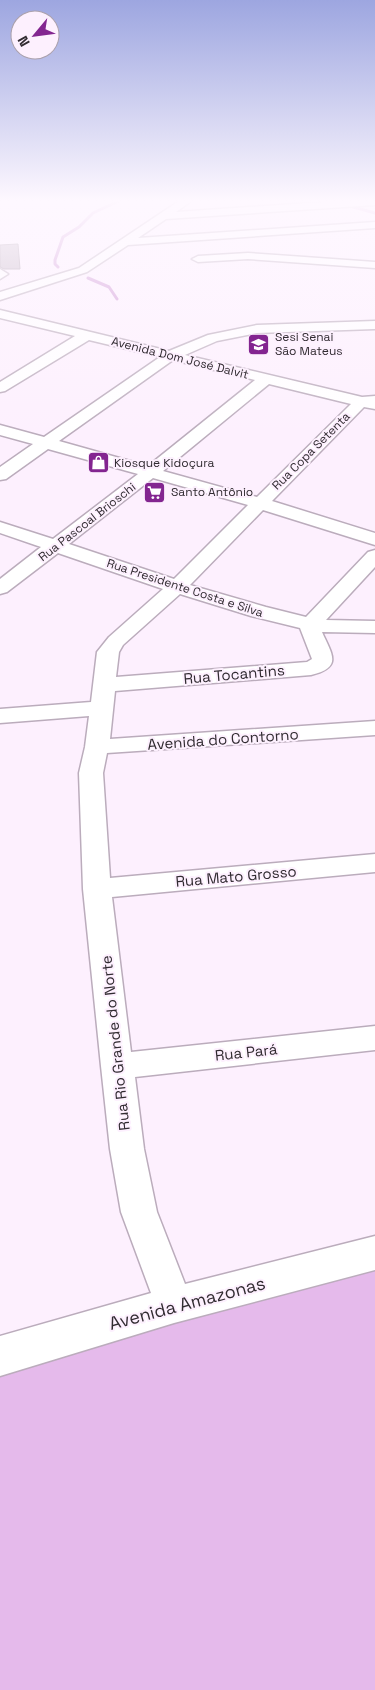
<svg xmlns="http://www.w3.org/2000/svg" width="375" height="1690" font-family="'Space Grotesk',sans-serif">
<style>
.green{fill:#e5baeb}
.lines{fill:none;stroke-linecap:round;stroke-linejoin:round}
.stream{stroke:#cc91d3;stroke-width:3}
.building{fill:#beafbf;stroke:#9b8c9c}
.minor-casing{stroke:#bbacbc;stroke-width:3}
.minor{fill:#fff;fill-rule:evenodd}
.labels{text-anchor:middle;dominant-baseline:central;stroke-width:4;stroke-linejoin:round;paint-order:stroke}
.far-poi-label{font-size:12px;fill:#312b31;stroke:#fdf0fe;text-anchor:start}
.far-street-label{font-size:12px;fill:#312b31;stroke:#fdf0fe}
.street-label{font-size:15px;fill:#312b31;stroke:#fdf0fe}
.near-street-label{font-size:18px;fill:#312b31;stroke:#fdf0fe}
</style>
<rect width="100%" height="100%" fill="#fdf0fe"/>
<path class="green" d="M375,1265V1690H0V1366Z"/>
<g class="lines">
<path class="stream" d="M320,199L328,202
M350,206L375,213
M58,267L55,264V260L63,237L79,227L93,213L123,199
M88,278L109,287L117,299"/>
</g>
<path class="building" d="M18,244L20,269H4L0,267V245Z"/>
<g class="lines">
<defs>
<path id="minor" d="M182,199H194L176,212L369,199H375V205L166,219L138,238L375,222V228L128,245L87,272L0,300V292L79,268Z
M248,253L375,262V268L248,259L198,262L192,259L198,256Z
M0,269L8,274L0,279Z
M0,310L169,351L208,335L257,325L375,321V329L257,333L217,341L185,355L362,397L375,396V409L364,407L272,501L375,533V545L263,510L190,585L266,607L306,617L368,552L375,550V567L326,620L375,621V633L322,632C332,655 343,667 311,675L115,691L110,739L375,721V735L107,753L103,773L110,878L375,854V872L112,897L131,1052L375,1026V1050L135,1077L144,1149L157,1212L185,1284L375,1236V1270L174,1323L0,1376V1336L151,1293L121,1212L110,1149L101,1066L83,889L79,773L85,747L89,716L0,723V709L91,702L97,652L109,637L163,589L58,553L7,592L0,594V579L41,547L0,533V522L53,539L138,474L48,449L6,479L0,480V467L33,444L0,435V425L44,437L160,357L89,340L5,391L0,392V382L75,336L0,318ZM173,360L255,380L148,466L59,441ZM269,384L351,404L257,497L163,471ZM153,478L248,505L174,579L69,544ZM180,594L251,616L300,628L312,659L307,662L116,677L119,652L123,645Z"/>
</defs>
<use href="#minor" class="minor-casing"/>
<use href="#minor" class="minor"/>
</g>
<linearGradient id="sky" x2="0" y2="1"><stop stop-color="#9da6e0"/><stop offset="0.46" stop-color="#fef8ff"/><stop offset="1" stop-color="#fef8ff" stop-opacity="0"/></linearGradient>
<rect width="375" height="436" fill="url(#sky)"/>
<defs>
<symbol id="university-square" viewBox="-11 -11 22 22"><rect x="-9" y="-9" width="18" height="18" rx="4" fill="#832590" stroke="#fdf0fe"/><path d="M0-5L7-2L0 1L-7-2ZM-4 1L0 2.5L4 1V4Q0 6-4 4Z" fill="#fff"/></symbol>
<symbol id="shop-square" viewBox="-11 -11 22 22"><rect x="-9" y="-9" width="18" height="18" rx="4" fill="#832590" stroke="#fdf0fe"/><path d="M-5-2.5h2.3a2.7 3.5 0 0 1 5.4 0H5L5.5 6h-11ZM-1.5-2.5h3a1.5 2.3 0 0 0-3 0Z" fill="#fff"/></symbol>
<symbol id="supermarket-square" viewBox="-11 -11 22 22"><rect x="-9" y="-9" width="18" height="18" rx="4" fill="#832590" stroke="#fdf0fe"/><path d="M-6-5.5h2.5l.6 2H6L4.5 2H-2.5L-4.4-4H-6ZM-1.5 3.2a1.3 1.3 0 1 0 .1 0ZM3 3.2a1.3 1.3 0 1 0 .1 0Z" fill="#fff"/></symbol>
</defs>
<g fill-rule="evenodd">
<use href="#university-square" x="246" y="332" width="25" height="25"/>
<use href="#shop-square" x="86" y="450" width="25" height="25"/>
<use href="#supermarket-square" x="142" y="480" width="25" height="25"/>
</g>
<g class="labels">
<g class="far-poi-label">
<text x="275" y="337">Sesi Senai<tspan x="275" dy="14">São Mateus</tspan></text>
<text x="114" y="463">Kiosque Kidoçura</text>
<text x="171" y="492">Santo Antônio</text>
</g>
<g class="far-street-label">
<text transform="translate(180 358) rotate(14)">Avenida Dom José Dalvit</text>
<text transform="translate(311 451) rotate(-45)">Rua Copa Setenta</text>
<text transform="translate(87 522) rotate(-38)">Rua Pascoal Brioschi</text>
<text transform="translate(185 588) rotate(18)">Rua Presidente Costa e Silva</text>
</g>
<g class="street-label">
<text transform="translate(234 674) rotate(-5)">Rua Tocantins</text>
<text transform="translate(223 739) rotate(-4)">Avenida do Contorno</text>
<text transform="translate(236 876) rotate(-5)">Rua Mato Grosso</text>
<text transform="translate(115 1043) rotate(-96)">Rua Rio Grande do Norte</text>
<text transform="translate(246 1052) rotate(-6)">Rua Pará</text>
</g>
<g class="near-street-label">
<text transform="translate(187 1303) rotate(-15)">Avenida Amazonas</text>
</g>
</g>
<g transform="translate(35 35) rotate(241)"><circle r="24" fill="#fdf0fe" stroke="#aba1ac"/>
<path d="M0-4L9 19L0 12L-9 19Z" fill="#832590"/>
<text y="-8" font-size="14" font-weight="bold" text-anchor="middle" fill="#312b31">N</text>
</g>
</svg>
